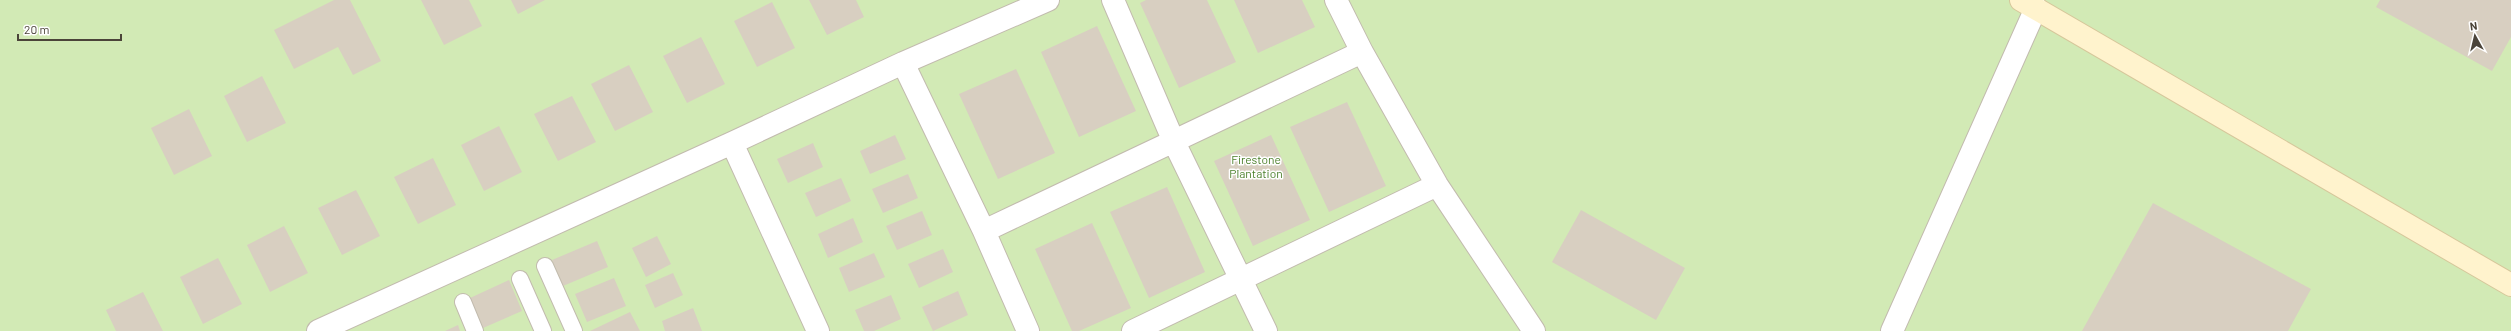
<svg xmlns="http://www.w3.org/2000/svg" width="2511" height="331" font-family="Barlow,sans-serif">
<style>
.green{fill:#d2eab5}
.building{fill:#d8cfc1}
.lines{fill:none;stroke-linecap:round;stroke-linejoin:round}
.lane-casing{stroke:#c2bbae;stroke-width:18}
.street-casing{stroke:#c2bbae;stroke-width:24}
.secondary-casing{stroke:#d6c79b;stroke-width:24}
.lane{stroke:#fff;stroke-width:16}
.street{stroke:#fff;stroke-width:22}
.secondary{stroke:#fff3cd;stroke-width:22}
.labels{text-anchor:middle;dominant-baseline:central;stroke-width:3;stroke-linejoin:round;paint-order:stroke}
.park-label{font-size:12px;fill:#4a7f2a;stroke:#fff}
</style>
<rect width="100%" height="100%" fill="#f6f3ec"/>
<path class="green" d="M0,0H2511V331H0Z"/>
<path class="building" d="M334,0H350L381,61L353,75L338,47L294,69L274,30Z
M421,0H469L482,26L444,45Z
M511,0H545L518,14Z
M809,0H856L864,17L827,35Z
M1146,0H1207L1236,62L1179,88L1140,3Z
M1234,0H1302L1315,27L1258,53Z
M2380,0H2511V37L2492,71L2376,7Z
M772,2L795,48L757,67L734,21Z
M1097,26L1136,111L1079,137L1041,52Z
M701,37L725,84L687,103L663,56Z
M629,65L653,112L615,131L591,84Z
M1016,69L1055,153L998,179L959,94Z
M262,76L286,123L247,142L224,96Z
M572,96L596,142L558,161L534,114Z
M1347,102L1386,186L1329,212L1290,127Z
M189,109L212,156L174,175L151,128Z
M499,126L522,172L484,191L461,145Z
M895,135L906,159L870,174L860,151Z
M1271,135L1310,220L1253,246L1214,161Z
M813,143L823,167L788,183L777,159Z
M433,158L456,205L418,224L394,177Z
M908,174L918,198L883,213L872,189Z
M841,178L851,201L816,217L805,193Z
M1167,187L1205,272L1149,298L1110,212Z
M356,190L380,236L342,255L318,208Z
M2153,203L2311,289L2288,331H2082Z
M1581,210L1685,268L1656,320L1552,262Z
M922,211L932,235L897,250L886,226Z
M853,218L863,242L828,258L818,234Z
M1092,223L1131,308L1079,331H1072L1035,249Z
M284,226L308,273L270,292L247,245Z
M657,236L671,264L646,277L632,248Z
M597,241L608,267L563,286L552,260Z
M943,249L953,272L919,288L908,264Z
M874,253L885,277L849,292L839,268Z
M218,258L242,304L203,324L180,277Z
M673,273L683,295L655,308L645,285Z
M614,278L626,306L587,322L575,294Z
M509,280L522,311L483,328L470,298Z
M958,291L968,315L933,331L922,307Z
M143,292L163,331H116L106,310Z
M891,295L901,319L874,331H864L855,310Z
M693,308L702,331H665L662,321Z
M630,312L640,331H590Z
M458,325L460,331H445Z"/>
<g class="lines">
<defs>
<path id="lane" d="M545,266L574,331
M520,279L543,331
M463,302L475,331"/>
<path id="street" d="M1113,0L1174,142L1266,331
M1336,0L1362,52L1437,185L1534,331
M903,63L984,231L1028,331
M732,143L818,331
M984,231L1362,52
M318,331L732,143L903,63L1048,0
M1133,331L1437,185
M1892,331L2036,8"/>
<path id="secondary" d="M2021,0L2511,285"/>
</defs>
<use href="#lane" class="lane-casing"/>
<use href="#street" class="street-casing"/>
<use href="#secondary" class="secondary-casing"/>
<use href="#lane" class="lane"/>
<use href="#street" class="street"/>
<use href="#secondary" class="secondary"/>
</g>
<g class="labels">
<g class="park-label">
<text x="1256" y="159">Firestone<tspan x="1256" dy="14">Plantation</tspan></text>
</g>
</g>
<g transform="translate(2475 36) rotate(352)" stroke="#ffffff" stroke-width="3" paint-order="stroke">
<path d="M0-3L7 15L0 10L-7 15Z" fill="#4b4439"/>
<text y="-6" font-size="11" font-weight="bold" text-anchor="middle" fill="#4b4439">N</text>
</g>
<path d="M18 34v6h103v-6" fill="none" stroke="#4b4439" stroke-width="2"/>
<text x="24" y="34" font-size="12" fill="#4b4439" stroke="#ffffff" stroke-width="3" paint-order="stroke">20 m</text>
</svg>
